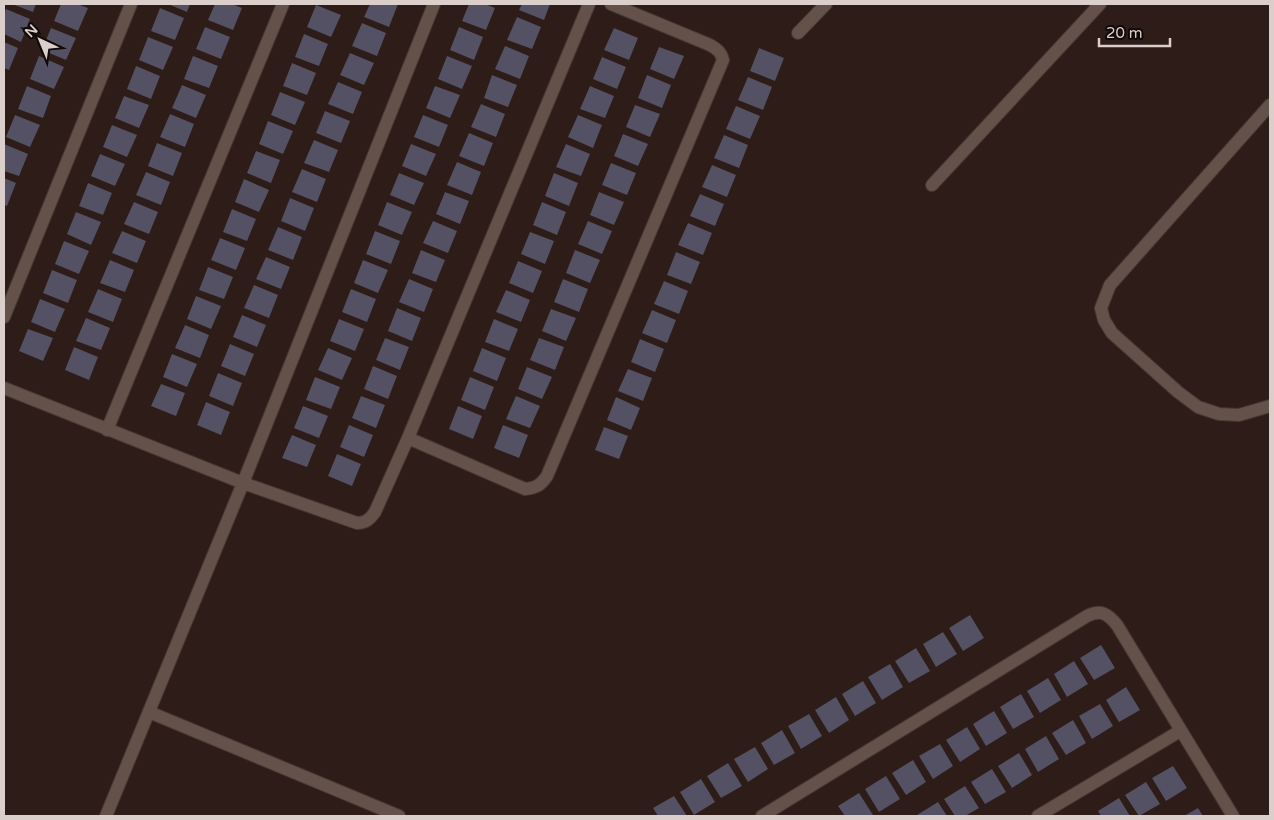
<svg xmlns="http://www.w3.org/2000/svg" width="1274" height="820" font-family="'Varela Round',sans-serif">
<style>
.building{fill:#535163}
.lines{fill:none;stroke-linecap:round;stroke-linejoin:round}
.minor-casing{stroke:#453733;stroke-width:14}
.minor{stroke:#64514a;stroke-width:12}
</style>
<rect width="100%" height="100%" fill="#2d1c17"/>
<path class="building" d="M12,4H36L33,12Z
M61,4H77L88,8L78,31L54,21Z
M168,4H190L187,12Z
M215,4H232L242,8L233,30L208,20Z
M370,4H398L389,27L364,17Z
M469,4H485L495,8L486,30L462,21Z
M522,4H550L544,20L519,10Z
M316,5L341,15L331,37L307,27Z
M160,8L184,18L175,40L151,31Z
M6,9L30,19L21,42L4,34V14Z
M517,17L541,27L532,49L507,40Z
M362,23L386,33L377,56L352,46Z
M205,27L230,37L221,59L196,49Z
M459,27L483,37L474,60L450,50Z
M51,28L76,38L66,60L42,50Z
M614,28L638,38L629,60L604,50Z
M304,34L328,44L319,66L295,57Z
M148,37L173,47L163,70L139,60Z
M4,42L18,48L9,70L4,68Z
M505,46L529,56L520,79L495,69Z
M659,47L684,56L674,79L650,69Z
M759,48L784,58L775,81L750,71Z
M350,53L374,63L364,85L340,75Z
M39,56L64,67L54,89L30,79Z
M193,56L218,66L209,88L184,79Z
M447,56L472,66L462,89L438,79Z
M602,57L626,67L617,89L593,79Z
M292,63L316,73L307,95L283,86Z
M136,66L160,76L151,99L127,89Z
M492,75L517,85L508,107L484,98Z
M647,75L671,85L662,108L638,98Z
M748,77L772,87L763,110L738,100Z
M338,82L362,92L353,114L328,104Z
M182,85L206,95L196,118L172,108Z
M27,86L51,96L43,118L18,109Z
M435,86L460,95L450,118L426,108Z
M590,86L614,96L605,118L580,109Z
M280,92L305,102L295,125L271,115Z
M124,96L149,105L139,128L115,118Z
M481,104L505,114L496,137L471,127Z
M635,105L660,114L650,137L626,127Z
M736,106L760,116L750,139L726,129Z
M325,111L350,121L341,143L316,133Z
M170,114L194,124L185,147L160,137Z
M15,115L40,125L30,147L6,137Z
M423,115L448,125L439,147L414,137Z
M578,115L602,125L593,148L568,137Z
M268,121L293,131L283,154L259,144Z
M112,125L137,135L127,157L103,147Z
M469,133L493,143L484,166L459,156Z
M623,134L648,144L638,166L614,156Z
M724,135L748,145L739,168L714,158Z
M314,140L338,150L329,172L304,163Z
M157,143L182,153L173,176L148,166Z
M4,144L28,154L19,176L4,171Z
M411,144L436,154L426,176L402,166Z
M566,144L590,154L581,176L556,167Z
M256,151L280,160L271,183L247,173Z
M100,154L125,164L115,186L91,176Z
M457,162L481,172L472,195L447,185Z
M611,163L636,173L627,195L602,185Z
M712,165L736,175L727,197L702,187Z
M302,169L326,179L317,202L292,192Z
M146,172L170,182L161,205L136,195Z
M399,173L424,183L414,205L390,195Z
M554,173L578,183L569,206L545,196Z
M4,178L16,183L7,206L4,205Z
M244,179L269,190L259,212L235,202Z
M88,183L112,193L103,215L79,206Z
M445,192L469,201L460,224L436,214Z
M599,192L624,202L614,225L590,215Z
M700,194L724,204L715,226L690,216Z
M290,198L314,208L305,231L281,221Z
M134,202L158,212L149,234L124,224Z
M387,202L412,212L402,235L378,225Z
M542,202L566,212L557,235L533,225Z
M232,209L256,219L247,241L223,232Z
M76,212L101,222L91,245L67,234Z
M433,221L457,231L448,253L423,243Z
M588,221L612,231L602,254L578,244Z
M688,223L712,233L703,255L678,245Z
M278,227L302,237L293,260L268,250Z
M122,231L146,241L137,263L112,253Z
M375,231L400,241L391,264L366,254Z
M530,232L554,241L545,264L521,254Z
M220,238L245,248L236,270L211,260Z
M64,241L89,251L79,274L55,264Z
M421,250L445,260L436,282L412,273Z
M575,250L600,260L590,283L566,273Z
M676,252L700,262L691,284L667,275Z
M266,257L290,267L281,289L256,279Z
M110,260L134,270L125,292L100,283Z
M363,260L388,270L378,293L354,283Z
M518,261L542,271L533,293L509,283Z
M208,267L233,277L224,299L199,290Z
M52,270L77,280L68,303L43,293Z
M409,279L433,289L424,312L399,302Z
M563,279L588,289L579,312L554,302Z
M664,281L688,291L679,314L654,304Z
M254,285L278,295L269,318L244,308Z
M98,289L122,299L113,322L88,312Z
M351,289L376,299L367,322L342,312Z
M506,290L530,300L521,322L496,312Z
M196,296L221,306L211,329L187,319Z
M40,299L65,309L55,332L31,322Z
M397,308L421,318L412,341L388,331Z
M551,309L576,318L566,341L542,331Z
M652,310L676,320L667,343L642,333Z
M242,315L266,325L257,347L233,337Z
M86,318L110,328L101,350L76,341Z
M339,319L364,329L355,351L330,341Z
M494,319L518,329L509,351L485,342Z
M185,325L209,335L200,358L175,348Z
M28,329L53,338L43,361L19,351Z
M385,338L409,347L400,370L376,360Z
M539,338L564,347L555,370L530,360Z
M640,339L664,349L655,372L631,362Z
M230,344L254,354L245,376L221,366Z
M74,347L98,357L89,380L65,370Z
M328,348L352,358L342,380L318,370Z
M482,348L506,358L497,381L473,371Z
M172,354L197,364L187,387L163,377Z
M373,366L397,376L388,399L364,389Z
M527,367L552,377L542,399L518,389Z
M628,369L652,378L643,401L618,391Z
M218,373L242,383L233,406L209,396Z
M315,377L340,387L331,409L306,400Z
M470,377L494,387L485,410L461,400Z
M161,384L185,393L176,416L151,406Z
M361,396L385,405L376,428L352,418Z
M516,396L540,406L530,428L506,419Z
M616,397L640,408L631,430L607,420Z
M206,402L230,412L221,435L197,425Z
M303,406L328,416L319,438L294,428Z
M458,406L482,416L473,439L449,429Z
M349,425L373,435L364,457L340,447Z
M503,425L528,435L519,458L494,448Z
M604,427L628,436L619,459L595,450Z
M292,435L316,445L307,467L282,458Z
M337,454L361,464L352,486L328,476Z
M970,615L984,638L963,651L949,628Z
M943,632L957,654L936,667L923,644Z
M1101,645L1115,668L1094,680L1080,658Z
M916,648L930,671L909,683L895,661Z
M1074,661L1088,684L1067,697L1054,674Z
M890,664L903,687L882,700L868,677Z
M1048,678L1061,700L1040,713L1027,691Z
M863,681L876,703L855,716L842,694Z
M1126,687L1140,710L1119,722L1106,700Z
M1021,694L1034,717L1013,729L1000,707Z
M836,697L849,720L829,733L815,710Z
M1100,704L1113,726L1092,739L1079,716Z
M994,711L1007,733L986,746L973,724Z
M809,714L822,736L801,749L788,726Z
M1073,720L1086,743L1066,755L1052,733Z
M967,727L980,749L960,762L946,740Z
M782,730L795,753L774,765L761,743Z
M1046,736L1059,759L1038,772L1025,749Z
M940,744L953,766L933,779L919,756Z
M755,747L768,769L748,782L734,759Z
M1019,753L1032,775L1012,788L998,766Z
M913,760L926,782L906,795L892,773Z
M728,763L742,786L721,798L707,776Z
M1173,766L1187,788L1166,801L1152,778Z
M992,769L1006,792L985,804L971,782Z
M886,776L900,799L879,812L865,789Z
M701,779L715,802L694,815L680,792Z
M1146,782L1160,804L1139,816L1125,795Z
M965,786L979,808L965,816H955L944,799Z
M859,793L873,815L845,816L838,806Z
M674,796L687,816H658L653,808Z
M1119,798L1130,816H1101L1098,811Z
M938,802L947,816H918L917,815Z
M1198,808L1203,816H1184Z"/>
<g class="lines">
<defs>
<path id="minor" d="M798,33L826,4
M1270,105L1110,285L1101,308L1104,320L1112,333L1178,392L1198,407L1219,414L1239,415L1270,406
M932,185L1100,4
M4,317L131,4
M4,388L243,483L357,523C366,523 370,519 375,512L408,438L589,4
M107,430L283,4
M408,438L525,489C536,488 541,485 547,476L723,60C721,52 717,49 710,45L611,4
M149,712L399,816
M106,816L243,483L434,4
M762,816L1087,616C1101,609 1108,614 1117,625L1233,816
M1038,816L1180,731"/>
</defs>
<use href="#minor" class="minor-casing"/>
<use href="#minor" class="minor"/>
</g>
<rect width="1274" height="820" fill="none" stroke="#dbcfcb" stroke-width="10"/>
<g transform="translate(40 40) rotate(316)" stroke="#100907" stroke-width="4" paint-order="stroke">
<path d="M0-4L9 19L0 12L-9 19Z" fill="#dbcfcb"/>
<text y="-8" font-size="14" font-weight="bold" text-anchor="middle" fill="#dbcfcb">N</text>
</g>
<path d="M1099 38v8h71v-8" fill="none" stroke="#dbcfcb" stroke-width="2.5"/>
<text x="1106" y="38" font-size="15" fill="#dbcfcb" stroke="#100907" stroke-width="4" paint-order="stroke">20 m</text>
</svg>
